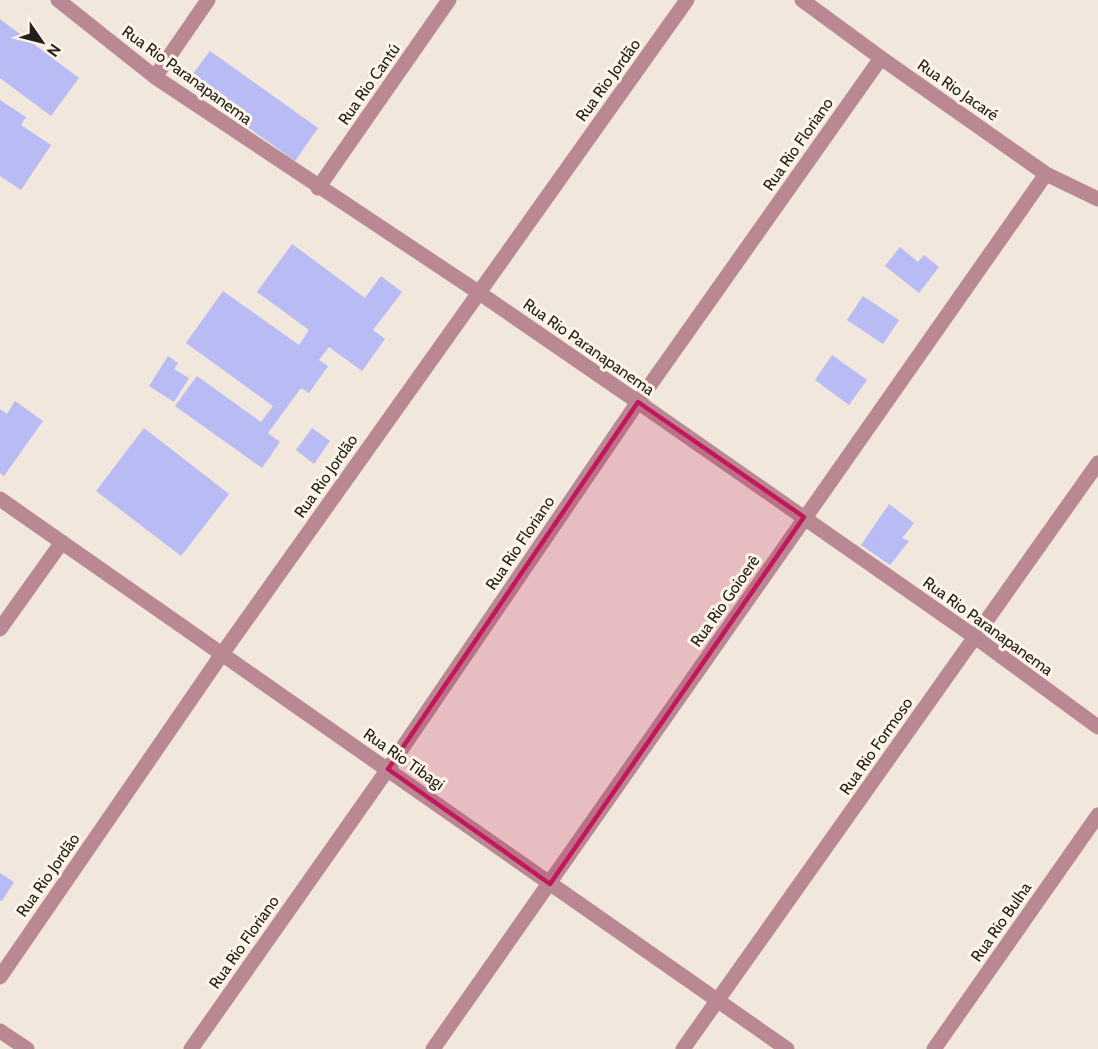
<svg xmlns="http://www.w3.org/2000/svg" width="1098" height="1049" font-family="Cabin,sans-serif">
<style>
.building{fill:#b8bbf4}
.lines{fill:none;stroke-linecap:round;stroke-linejoin:round}
.minor{stroke:#ba8892;stroke-width:15}
.marked{fill:#c2185b;fill-opacity:0.2;stroke:#c2185b;stroke-width:4.5;stroke-linejoin:round}
.labels{text-anchor:middle;dominant-baseline:central;stroke-width:6;stroke-linejoin:round;paint-order:stroke}
.street-label{font-size:16px;fill:#24201c;stroke:#fef5e9}
</style>
<rect width="100%" height="100%" fill="#f1e7dc"/>
<path class="building" d="M0,19L79,78L51,116L0,78Z
M210,51L318,128L295,161L186,83Z
M0,100L26,117L21,125L51,145L21,190L0,176Z
M292,244L365,298L381,276L402,292L373,330L385,339L362,371L329,347L319,360L328,366L309,393L301,388L268,433L280,442L262,468L175,406L197,376L261,422L273,406L186,343L223,291L299,345L309,330L257,292Z
M900,247L918,262L924,255L939,267L919,293L885,266Z
M863,296L899,320L883,344L847,320Z
M832,355L867,380L849,405L815,380Z
M168,356L178,363L174,369L189,378L174,402L149,386Z
M15,401L43,421L4,476L0,473V409L7,414Z
M144,428L229,494L181,556L96,491Z
M312,428L330,441L314,464L296,450Z
M889,504L914,523L902,538L909,541L890,565L861,545Z
M0,873L14,882L2,901L0,900Z"/>
<g class="lines">
<path class="minor" d="M58,0L155,77L478,292L638,402L975,637L1098,727
M802,0L881,58L1046,174L1098,199
M155,77L208,0
M318,188L449,0
M0,499L787,1049
M0,629L62,542
M0,977L222,654L687,0
M0,1031L27,1049
M191,1049L388,769L638,402L881,58
M433,1049L1046,174
M683,1049L1098,463
M934,1049L1098,815"/>
</g>
<path class="marked" d="M638,402L804,517L550,884L388,769Z"/>
<g class="labels">
<g class="street-label">
<text transform="translate(187 75) rotate(36)">Rua Rio Paranapanema</text>
<text transform="translate(608 80) rotate(-54)">Rua Rio Jordão</text>
<text transform="translate(369 84) rotate(-55)">Rua Rio Cantú</text>
<text transform="translate(958 90) rotate(35)">Rua Rio Jacaré</text>
<text transform="translate(798 144) rotate(-55)">Rua Rio Floriano</text>
<text transform="translate(589 347) rotate(35)">Rua Rio Paranapanema</text>
<text transform="translate(326 476) rotate(-55)">Rua Rio Jordão</text>
<text transform="translate(520 543) rotate(-56)">Rua Rio Floriano</text>
<text transform="translate(725 601) rotate(-55)">Rua Rio Goioerê</text>
<text transform="translate(988 626) rotate(36)">Rua Rio Paranapanema</text>
<text transform="translate(876 746) rotate(-55)">Rua Rio Formoso</text>
<text transform="translate(404 759) rotate(35)">Rua Rio Tibagi</text>
<text transform="translate(48 875) rotate(-55)">Rua Rio Jordão</text>
<text transform="translate(1001 922) rotate(-55)">Rua Rio Bulha</text>
<text transform="translate(244 942) rotate(-55)">Rua Rio Floriano</text>
</g>
</g>
<g transform="translate(42 42) rotate(125)" stroke="#fef5e9" stroke-width="4.5" paint-order="stroke">
<path d="M0-4.5L10 22L0 15L-10 22Z" fill="#24201c"/>
<text y="-9" font-size="16" font-weight="bold" text-anchor="middle" fill="#24201c">N</text>
</g>
</svg>
